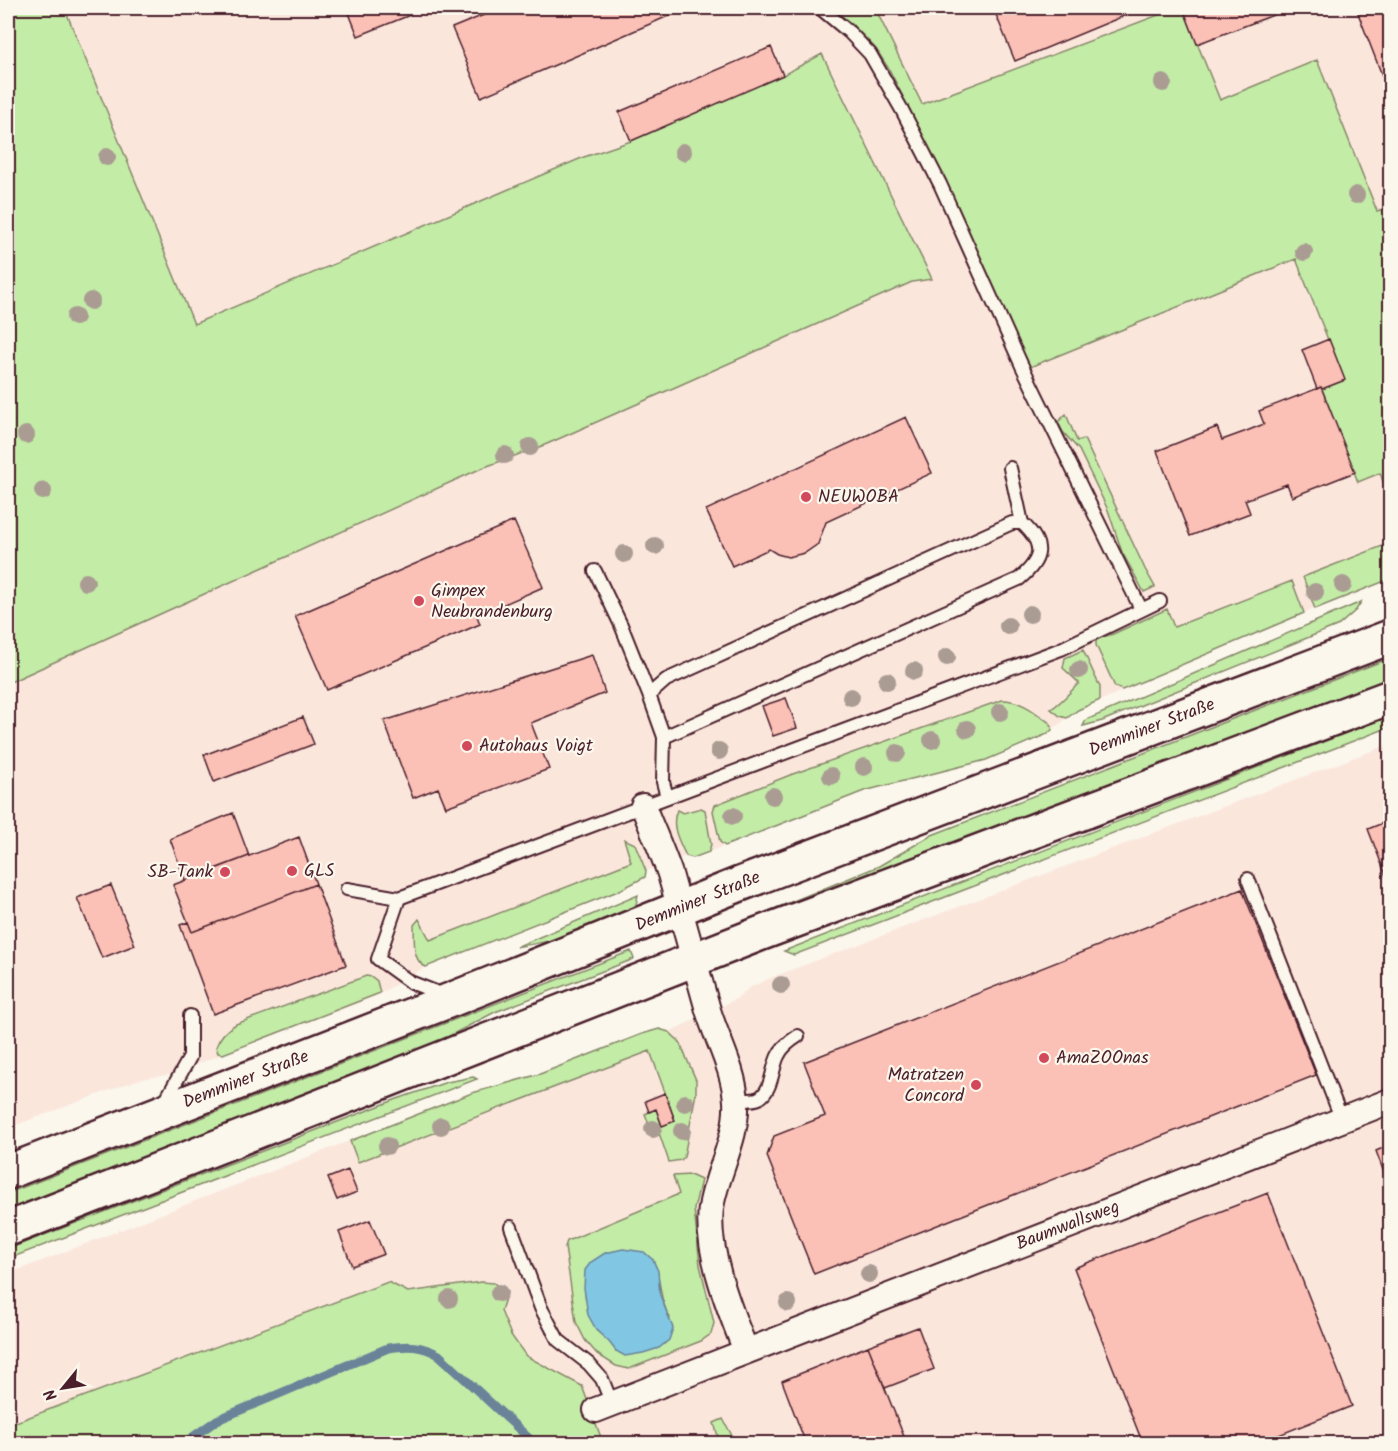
<svg xmlns="http://www.w3.org/2000/svg" width="1398" height="1451" font-family="Kalam,sans-serif">
<style>
.built{fill:#fbe6dc}
.green{fill:#c3eca7;stroke:#868669;stroke-width:1.5;fill-rule:evenodd}
.water{fill:#81c6e2;stroke:#6b8399;stroke-width:1.5}
.lines{fill:none;stroke-linecap:round;stroke-linejoin:round}
.stream{stroke:#6b8399;stroke-width:9}
.building{fill:#fbc0b6;stroke:#4a1f2b;stroke-width:1.5}
.lane-casing{stroke:#4a1f2b;stroke-width:16}
.street-casing{stroke:#4a1f2b;stroke-width:28}
.secondary-casing{stroke:#4a1f2b;stroke-width:38}
.lane{stroke:#fbf7ec;stroke-width:12}
.street{stroke:#fbf7ec;stroke-width:24}
.secondary{stroke:#fbf7ec;stroke-width:33}
.tree{fill:#aa9c93}
.poi-dot{fill:#d1495b;stroke:#fbf7ec;stroke-width:2}
.labels{text-anchor:middle;dominant-baseline:central;stroke-width:4.5;stroke-linejoin:round;paint-order:stroke}
.poi-label{font-size:18px;fill:#4a1f2b;stroke:#fbf7ec;text-anchor:start}
.street-label{font-size:18px;fill:#4a1f2b;stroke:#fbf7ec}
</style>
<rect width="100%" height="100%" fill="#fbf7ec"/>
<filter id="ink" filterUnits="userSpaceOnUse"><feTurbulence type="fractalNoise" baseFrequency=".0167" numOctaves="2"/><feDisplacementMap in="SourceGraphic" scale="12" xChannelSelector="R" yChannelSelector="G"/><feConvolveMatrix kernelMatrix="1 2 1 2 8 2 1 2 1" color-interpolation-filters="sRGB"/></filter>
<g filter="url(#ink)">
<path class="built" d="M81,8H1390V579L1304,613L1078,710L1045,735L986,760L864,791L693,858L686,856L646,871L645,877L618,891L426,967L374,997L168,1075L140,1079L8,1128V41Z
M1390,744V1443H603L581,1386L388,1282L8,1425V1274L472,1093L540,1074L642,1034L659,1029L669,1032L738,998L749,988L775,976Z"/>
<path class="green" d="M8,8H81L67,14L194,324L584,157L631,141L783,75L822,54L932,279L912,282L547,444L482,468L8,683Z
M832,8H875L922,104L1177,8H1183L1220,100L1317,60L1377,211L1390,207V501L1380,473L1358,482L1322,389L1344,380L1296,259L1030,367L947,184L889,69L876,49L852,24Z
M1066,414L1077,441L1084,439L1145,569L1155,587L1144,592L1122,552L1108,510L1079,450L1063,432L1058,422Z
M1390,543V579L1315,609L1303,577Z
M1292,581L1304,613L1122,690L1115,687L1096,645V639L1113,634L1167,609L1174,627Z
M1361,602L1356,610L1339,625L1102,721L1083,726L1086,720Z
M1083,650L1100,687V700L1078,710L1067,718L1060,716L1051,709C1061,703 1070,692 1079,683L1063,668L1065,658Z
M1390,658V678L1363,689L767,920L764,913L879,866L932,835Z
M1002,700C1022,700 1036,713 1051,724L1052,730L1045,735L986,760L864,791L725,846L720,842L713,811L715,805L790,775Z
M1390,716V727L794,955L784,951Z
M701,808L705,810L711,844L709,852L693,858L686,856C679,841 670,826 677,810L683,813Z
M624,839L635,844L646,871L645,877L618,891L426,967C411,961 415,938 414,925L419,919L430,940L631,862Z
M638,895C637,898 637,902 636,904C622,930 543,942 516,947Z
M631,951L634,959L495,1012L411,1056L8,1211V1193Z
M366,976L372,977L377,981L380,993L223,1054L218,1053L216,1047C220,1036 226,1030 236,1024Z
M659,1029L669,1032L679,1041L696,1080V1093L684,1157L681,1160L669,1162L658,1130L652,1132L645,1114L656,1109L662,1126L675,1120L650,1051L358,1162L350,1141L472,1093L540,1074L642,1034Z
M473,1077L477,1079L8,1259V1249L397,1099L447,1082Z
M690,1175L701,1180L694,1209L700,1265L714,1323L711,1334L701,1341L629,1369L616,1366L597,1354L585,1340L576,1322L565,1247L567,1241L679,1194L673,1176ZM653,1260C662,1280 658,1298 670,1318L616,1351L610,1342L597,1331Z
M388,1282L408,1292L481,1282L494,1283L502,1290L505,1298L501,1311L511,1335L526,1356L582,1386L603,1443L8,1444V1425Z
M723,1419L736,1443H720L714,1423Z"/>
<path class="water" d="M623,1249L644,1252L653,1260L658,1271L660,1295L673,1328L669,1340L659,1348L643,1353L625,1356L616,1351L609,1342L597,1331L588,1315L584,1288L585,1270L591,1262L605,1253Z"/>
<g class="lines">
<path class="stream" d="M188,1444L190,1439L217,1420L388,1348C408,1345 421,1345 439,1355L535,1444"/>
</g>
<path class="building" d="M347,8H407L410,15L358,36Z
M501,8H687L481,97L452,28Z
M1000,8H1143L1015,61L994,10Z
M1183,8H1292L1197,44Z
M1356,8H1390V96Z
M771,47L783,75L631,141L619,112Z
M1329,339L1345,380L1322,389L1321,387L1317,389L1302,350Z
M1321,387L1355,472L1292,497L1287,484L1245,500L1250,513L1190,536L1157,451L1217,427L1222,440L1244,432L1264,424L1259,411Z
M906,417L932,473L826,522L818,544L805,553L788,557L777,554L769,549L732,566L706,510Z
M514,521L543,587L477,616L480,624L327,690L295,616Z
M592,655L605,693L531,723L549,769L446,807L438,788L413,798L384,721Z
M786,698L797,728L773,736L762,706Z
M303,717L314,744L214,782L204,755Z
M233,813L249,856L185,880L170,839Z
M1390,820V886L1368,829Z
M299,837L316,884L192,932L173,885Z
M316,884L346,965L213,1014L180,925L188,922L192,932Z
M111,885L135,945L102,958L77,898Z
M1242,889L1316,1075L814,1274L767,1156L774,1136L825,1116L804,1062Z
M665,1093L675,1121L662,1126L656,1109L649,1112L645,1101Z
M1390,1145V1189L1376,1151Z
M348,1170L357,1192L337,1200L328,1178Z
M1268,1193L1352,1406L1256,1444H1143L1074,1268Z
M370,1220L384,1254L352,1266L339,1232Z
M918,1327L934,1369L885,1388L868,1346Z
M868,1346L907,1444H806L782,1381Z"/>
<g class="lines">
<defs>
<path id="lane" d="M820,8L849,32L870,54L902,110L940,184L1022,366L1141,609
M1010,468L1022,523
M595,571L621,625L649,695L664,737L663,782L667,797
M649,695L666,680L1012,523H1022C1046,545 1042,560 1019,579L664,737
M1248,879L1342,1120
M347,889L399,898L1061,649L1160,601
M399,898L378,959L410,982L446,996
M736,1100C743,1100 753,1101 759,1098C772,1091 772,1068 778,1056C782,1047 790,1041 798,1036
M164,1103L190,1057V1016
M511,1227L541,1308L558,1340L589,1364L602,1379L612,1404"/>
<path id="street" d="M643,806C652,829 662,851 670,874C683,919 695,965 708,1010C717,1040 734,1069 736,1101C738,1136 719,1168 712,1202C703,1245 730,1311 746,1351
M596,1410L1390,1101"/>
<path id="secondary" d="M8,1172L453,999L740,884L1390,637
M8,1229L759,934L1390,697"/>
</defs>
<use href="#lane" class="lane-casing"/>
<use href="#street" class="street-casing"/>
<use href="#secondary" class="secondary-casing"/>
<use href="#lane" class="lane"/>
<use href="#street" class="street"/>
<use href="#secondary" class="secondary"/>
</g>
<g class="tree">
<circle cx="1163" cy="83" r="9"/>
<circle cx="683" cy="152" r="9"/>
<circle cx="107" cy="157" r="9"/>
<circle cx="1356" cy="195" r="9"/>
<circle cx="1304" cy="252" r="9"/>
<circle cx="91" cy="301" r="9"/>
<circle cx="75" cy="317" r="9"/>
<circle cx="26" cy="435" r="9"/>
<circle cx="530" cy="447" r="9"/>
<circle cx="505" cy="455" r="9"/>
<circle cx="43" cy="491" r="9"/>
<circle cx="655" cy="546" r="9"/>
<circle cx="624" cy="554" r="9"/>
<circle cx="86" cy="582" r="9"/>
<circle cx="1343" cy="585" r="9"/>
<circle cx="1315" cy="592" r="9"/>
<circle cx="1030" cy="614" r="9"/>
<circle cx="1008" cy="626" r="9"/>
<circle cx="947" cy="657" r="9"/>
<circle cx="1079" cy="670" r="9"/>
<circle cx="914" cy="671" r="9"/>
<circle cx="887" cy="681" r="9"/>
<circle cx="851" cy="697" r="9"/>
<circle cx="1000" cy="712" r="9"/>
<circle cx="967" cy="729" r="9"/>
<circle cx="932" cy="740" r="9"/>
<circle cx="719" cy="751" r="9"/>
<circle cx="897" cy="753" r="9"/>
<circle cx="864" cy="767" r="9"/>
<circle cx="831" cy="776" r="9"/>
<circle cx="773" cy="796" r="9"/>
<circle cx="733" cy="816" r="9"/>
<circle cx="781" cy="985" r="9"/>
<circle cx="685" cy="1103" r="9"/>
<circle cx="441" cy="1126" r="9"/>
<circle cx="653" cy="1129" r="9"/>
<circle cx="682" cy="1131" r="9"/>
<circle cx="387" cy="1146" r="9"/>
<circle cx="869" cy="1274" r="9"/>
<circle cx="499" cy="1293" r="9"/>
<circle cx="449" cy="1299" r="9"/>
<circle cx="788" cy="1303" r="9"/>
</g>
</g>
<g class="poi-dot">
<circle cx="806" cy="497" r="6"/>
<circle cx="419" cy="601" r="6"/>
<circle cx="467" cy="746" r="6"/>
<circle cx="292" cy="871" r="6"/>
<circle cx="225" cy="872" r="6"/>
<circle cx="1044" cy="1058" r="6"/>
<circle cx="976" cy="1085" r="6"/>
</g>
<g class="labels">
<g class="poi-label">
<text x="818" y="497">NEUWOBA</text>
<text x="431" y="591">Gimpex<tspan x="431" dy="21">Neubrandenburg</tspan></text>
<text x="479" y="746">Autohaus Voigt</text>
<text x="304" y="871">GLS</text>
<text x="213" y="872" text-anchor="end">SB-Tank</text>
<text x="1056" y="1058">AmaZOOnas</text>
<text x="964" y="1075" text-anchor="end">Matratzen<tspan x="964" dy="21">Concord</tspan></text>
</g>
<g class="street-label">
<text transform="translate(1152 728) rotate(-21)">Demminer Straße</text>
<text transform="translate(698 902) rotate(-22)">Demminer Straße</text>
<text transform="translate(246 1080) rotate(-21)">Demminer Straße</text>
<text transform="translate(1068 1226) rotate(-21)">Baumwallsweg</text>
</g>
</g>
<rect width="1398" height="1451" fill="none" stroke="#fbf7ec" stroke-width="30"/>
<rect x="15" y="15" width="1368" height="1421" fill="none" stroke="#4a1f2b" stroke-width="2" filter="url(#ink)"/>
<g transform="translate(63 1388) rotate(240)" stroke="#fbf7ec" stroke-width="4.5" paint-order="stroke">
<path d="M0-4.5L10 22L0 15L-10 22Z" fill="#4a1f2b"/>
<text y="-9" font-size="16" font-weight="bold" text-anchor="middle" fill="#4a1f2b">N</text>
</g>
</svg>
